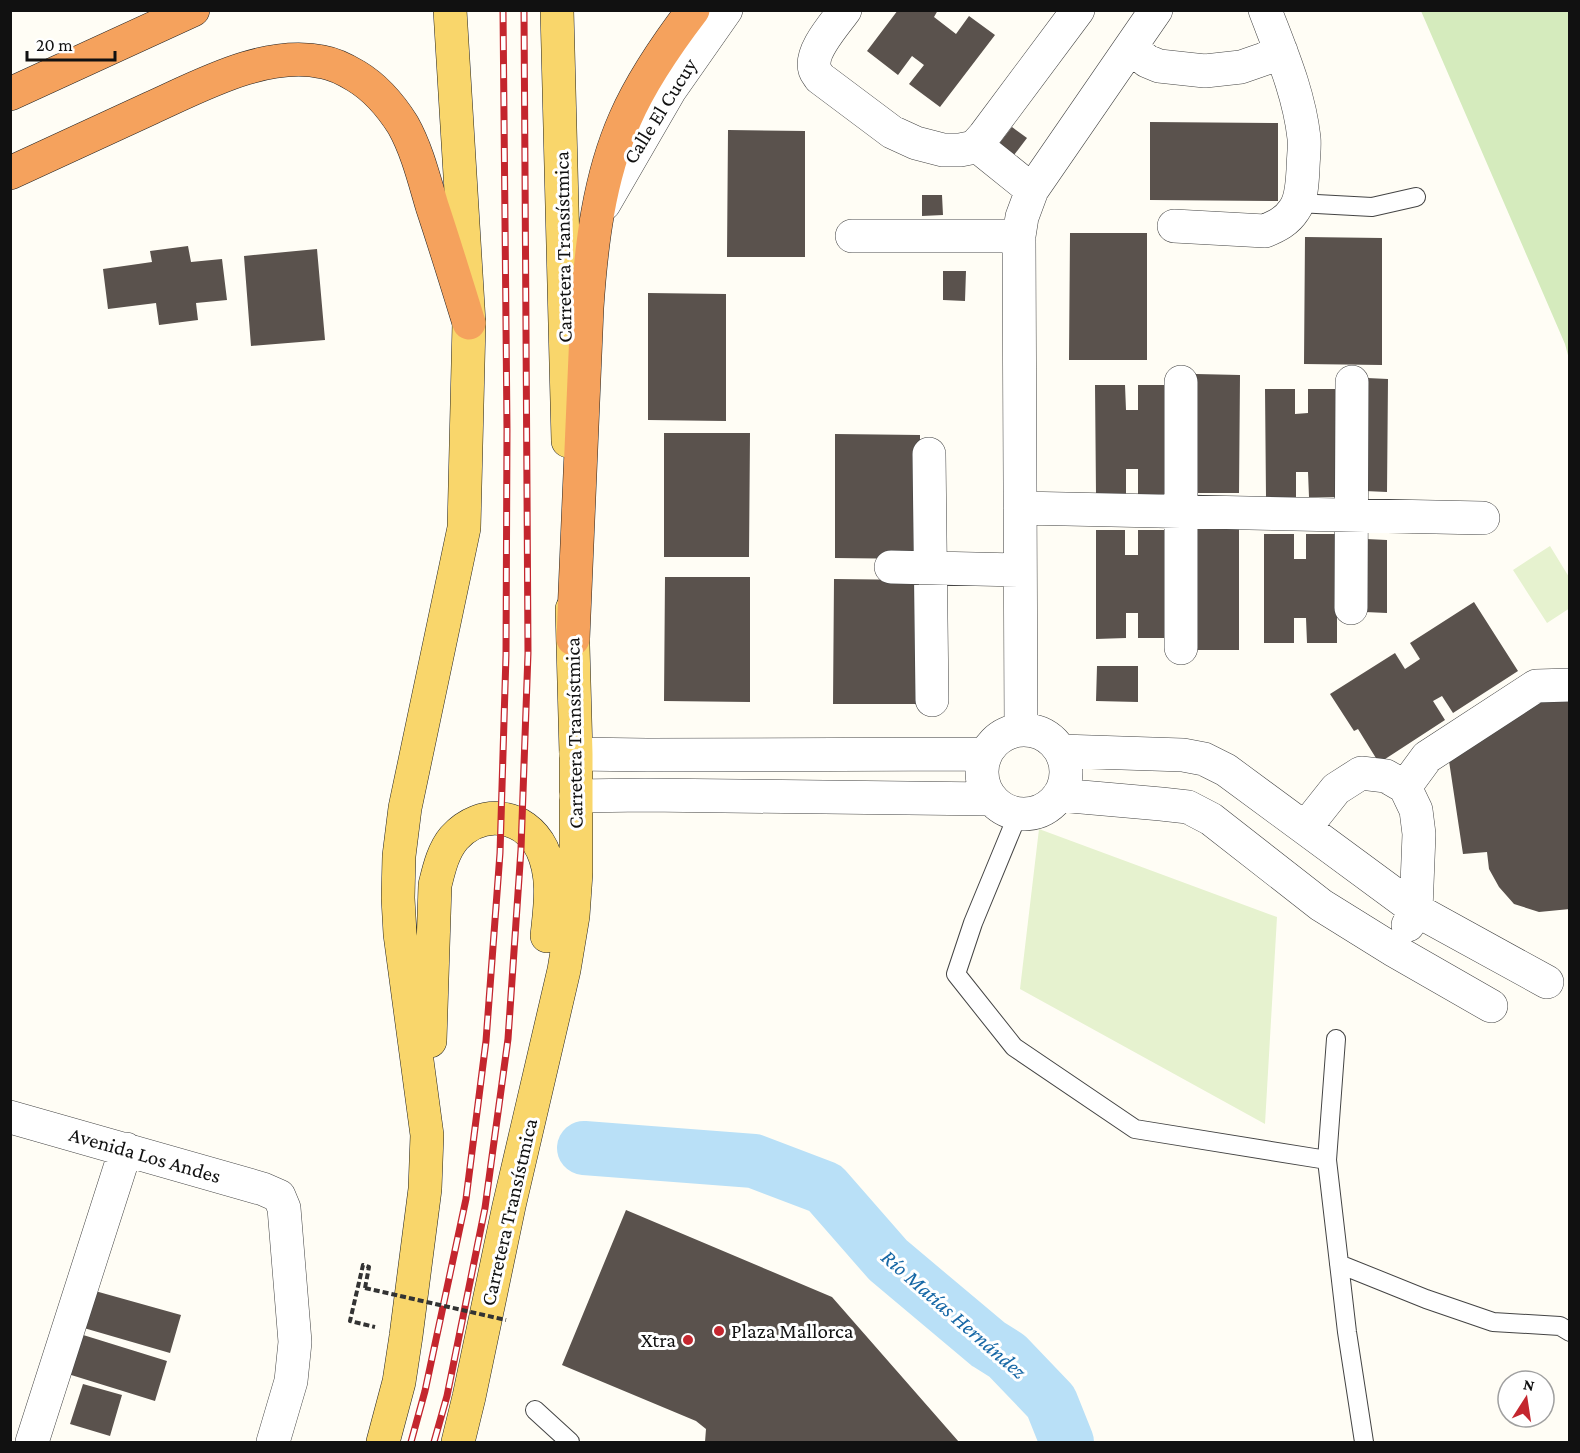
<svg xmlns="http://www.w3.org/2000/svg" width="1580" height="1453" font-family="'Crimson Pro',serif">
<style>
.green{fill:#d5ebbd}
.pitch{fill:#e6f2cf}
.lines{fill:none;stroke-linecap:round;stroke-linejoin:round}
.river{stroke:#b9e0f7;stroke-width:54}
.building{fill:#5a524d}
.lane-casing{stroke:#444;stroke-width:20}
.street-casing{stroke:#444;stroke-width:34}
.primary-casing{stroke:#222;stroke-width:34}
.highway-casing{stroke:#222;stroke-width:34}
.path{stroke:#333;stroke-width:4;stroke-dasharray:6 3;stroke-linecap:butt}
.lane{stroke:#fff;stroke-width:18}
.street{stroke:#fff;stroke-width:33}
.primary{stroke:#f9d66b;stroke-width:33}
.highway{stroke:#f5a25d;stroke-width:33}
.rail-casing{stroke:#c4262e;stroke-width:7}
.rail{stroke:#fff;stroke-width:4.5;stroke-dasharray:14;stroke-linecap:butt}
.path-bridge{stroke:#333;stroke-width:4;stroke-dasharray:6 3;stroke-linecap:butt}
.poi-dot{fill:#c4262e;stroke:#fff;stroke-width:2}
.labels{text-anchor:middle;dominant-baseline:central;stroke-width:6;stroke-linejoin:round;paint-order:stroke}
.street-label{font-size:21px;fill:#111;stroke:#fff}
.poi-label{font-size:21px;fill:#111;stroke:#fff;text-anchor:start}
.water-label{font-size:22px;font-style:italic;fill:#1768a6;stroke:#fff}
</style>
<rect width="100%" height="100%" fill="#fffdf5"/>
<path class="green" d="M1421,11H1569V359L1565,344Z"/>
<path class="pitch" d="M1550,546L1569,577L1570,608L1547,623L1513,570Z
M1039,829L1277,917L1265,1124L1020,989Z"/>
<g class="lines">
<path class="river" d="M584,1148L754,1161L825,1188L888,1260L988,1344L1007,1356L1051,1402L1067,1442"/>
</g>
<path class="building" d="M898,10H938L934,17L956,34L969,16L995,35L940,107L909,84L924,65L912,56L898,75L867,51Z
M1150,122L1278,123V201L1150,200Z
M1012,127L1027,138L1014,155L999,144Z
M728,130L805,131V257H727Z
M922,195H942L943,215L922,216Z
M1070,233H1147V360H1069Z
M1305,237L1382,238V365L1304,364Z
M188,246L191,262L222,259L227,300L196,303L198,320L159,325L156,303L108,309L103,269L152,262L150,251Z
M317,249L325,340L251,346L244,256Z
M943,271H966L965,301L943,300Z
M648,293L726,294V421L648,420Z
M1196,374L1240,375L1239,493H1195Z
M1367,378L1388,379L1387,492L1365,491Z
M1095,385H1125L1126,410H1138V385H1168L1169,494H1138V469H1126V494H1096Z
M1265,389H1295V414L1308,413V389H1339V497H1309L1308,472H1296V498L1266,497Z
M664,433H750L749,557H664Z
M835,434L920,435V559L835,558Z
M1195,528H1239V650H1195Z
M1096,530H1125V555H1138V530H1168L1169,638H1138V613H1126V638L1096,639Z
M1264,534H1294V559H1306V534H1337V643H1307L1306,618H1294V643H1264Z
M1366,539L1387,540V613L1365,612Z
M665,577H750V702L664,701Z
M834,579L919,580L918,704H833Z
M1474,602L1518,671L1453,713L1442,696L1433,701L1445,720L1379,763L1358,729L1354,731L1330,694L1395,653L1405,669L1420,659L1410,643Z
M1097,666H1138V702L1096,701Z
M1570,696V909L1539,912L1514,904L1499,887L1489,869L1487,852L1463,854L1449,761L1548,697Z
M626,1210L832,1297L959,1442H705L706,1429L696,1421L562,1365Z
M88,1289L181,1315L170,1353L77,1326Z
M80,1334L167,1361L155,1401L68,1374Z
M83,1384L122,1395L110,1436L70,1424Z"/>
<g class="lines">
<defs>
<path id="lane" d="M1298,203L1372,207L1416,197
M1018,814L973,923L956,974L1014,1047L1135,1129L1327,1160
M1336,1039L1327,1160L1347,1332L1364,1442
M1339,1264L1426,1299L1493,1322L1560,1326L1570,1332
M535,1410L570,1442"/>
<path id="street" d="M845,10C835,24 809,52 815,70C816,73 818,75 820,78L892,132L916,143L943,150H960L970,148L976,145L984,136L1078,10
M1131,48L1147,61L1159,66L1205,71L1241,67L1264,59L1281,51
M976,145L1032,190
M604,204L670,90L726,10
M1174,226L1265,231C1277,226 1287,221 1294,210C1302,199 1302,183 1303,170C1303,159 1305,148 1304,138C1299,93 1281,52 1265,10
M852,236H1019
M1181,382V648
M929,454L932,700
M1020,508L1483,518
M891,567L1020,570
M1351,608L1352,382
M1021,730L1019,236L1022,217L1032,190L1156,10
M982 772a42 42 0 1 1 84 0a42 42 0 1 1-84 0Z
M1061,751L1183,755L1204,759L1226,770L1416,910L1547,982
M576,754L647,755L986,754
M1405,787L1427,757L1536,686L1570,685
M1059,795L1161,804L1188,807L1211,819L1321,905L1395,951L1491,1006
M576,796L645,795L991,799
M1305,828L1336,789L1361,773L1386,776L1405,787L1416,810L1419,834L1416,910L1408,925
M10,1117L263,1189L279,1196L284,1208L295,1342L291,1381L273,1442
M32,1442L126,1149"/>
<path id="primary" d="M557,10L568,441
M430,1041L435,885C439,869 443,851 454,838C481,808 524,813 542,849C555,877 550,907 547,936
M383,1442L399,1382L406,1336L425,1189L427,1135L400,934L398,898L399,856L405,808L464,528L469,323L450,10
M458,1442L469,1397L509,1206L564,970L573,916L576,873V754L572,609"/>
<path id="highway" d="M10,94L193,10
M10,173C57,151 104,130 151,108C202,85 265,50 323,62C335,64 346,70 356,76C376,88 391,106 403,125C417,150 424,179 432,206C445,245 457,284 469,323
M573,639L587,308C591,246 599,178 625,119C642,80 667,44 693,10"/>
</defs>
<use href="#lane" class="lane-casing"/>
<use href="#street" class="street-casing"/>
<use href="#primary" class="primary-casing"/>
<use href="#highway" class="highway-casing"/>
<path class="path" d="M365,1288L369,1267L363,1265L350,1321L375,1327"/>
<use href="#lane" class="lane"/>
<use href="#street" class="street"/>
<use href="#primary" class="primary"/>
<use href="#highway" class="highway"/>
<defs>
<path id="rail" d="M411,1442L425,1391L466,1199L486,1041L500,853L506,655L507,430L503,10
M434,1442L447,1396L485,1208L508,1039L521,849L528,653L524,10"/>
</defs>
<use href="#rail" class="rail-casing"/>
<use href="#rail" class="rail"/>
<path class="path-bridge" d="M365,1288L506,1320"/>
</g>
<g class="poi-dot">
<circle cx="719" cy="1331" r="6"/>
<circle cx="688" cy="1340" r="6"/>
</g>
<g class="labels">
<g class="street-label">
<text transform="translate(660 111) rotate(-58)">Calle El Cucuy</text>
<text transform="translate(563 247) rotate(-91)">Carretera Transístmica</text>
<text transform="translate(574 733) rotate(-91)">Carretera Transístmica</text>
<text transform="translate(145 1155) rotate(16)">Avenida Los Andes</text>
<text transform="translate(509 1212) rotate(-77)">Carretera Transístmica</text>
</g>
<g class="poi-label">
<text x="731" y="1331">Plaza Mallorca</text>
<text x="676" y="1340" text-anchor="end">Xtra</text>
</g>
<g class="water-label">
<text transform="translate(954 1314) rotate(41)">Río Matías Hernández</text>
</g>
</g>
<rect width="1580" height="1453" fill="none" stroke="#111111" stroke-width="24"/>
<g transform="translate(1526 1399) rotate(12)"><circle r="28" fill="#ffffff" stroke="#a0a0a0" stroke-width="1.5"/>
<path d="M0-4.5L10 22L0 15L-10 22Z" fill="#c4262e"/>
<text y="-9" font-size="16" font-weight="bold" text-anchor="middle" fill="#111111">N</text>
</g>
<path d="M27 51v9h88v-9" fill="none" stroke="#111111" stroke-width="3"/>
<text x="36" y="51" font-size="18" fill="#111111" stroke="#ffffff" stroke-width="4.5" paint-order="stroke">20 m</text>
</svg>
